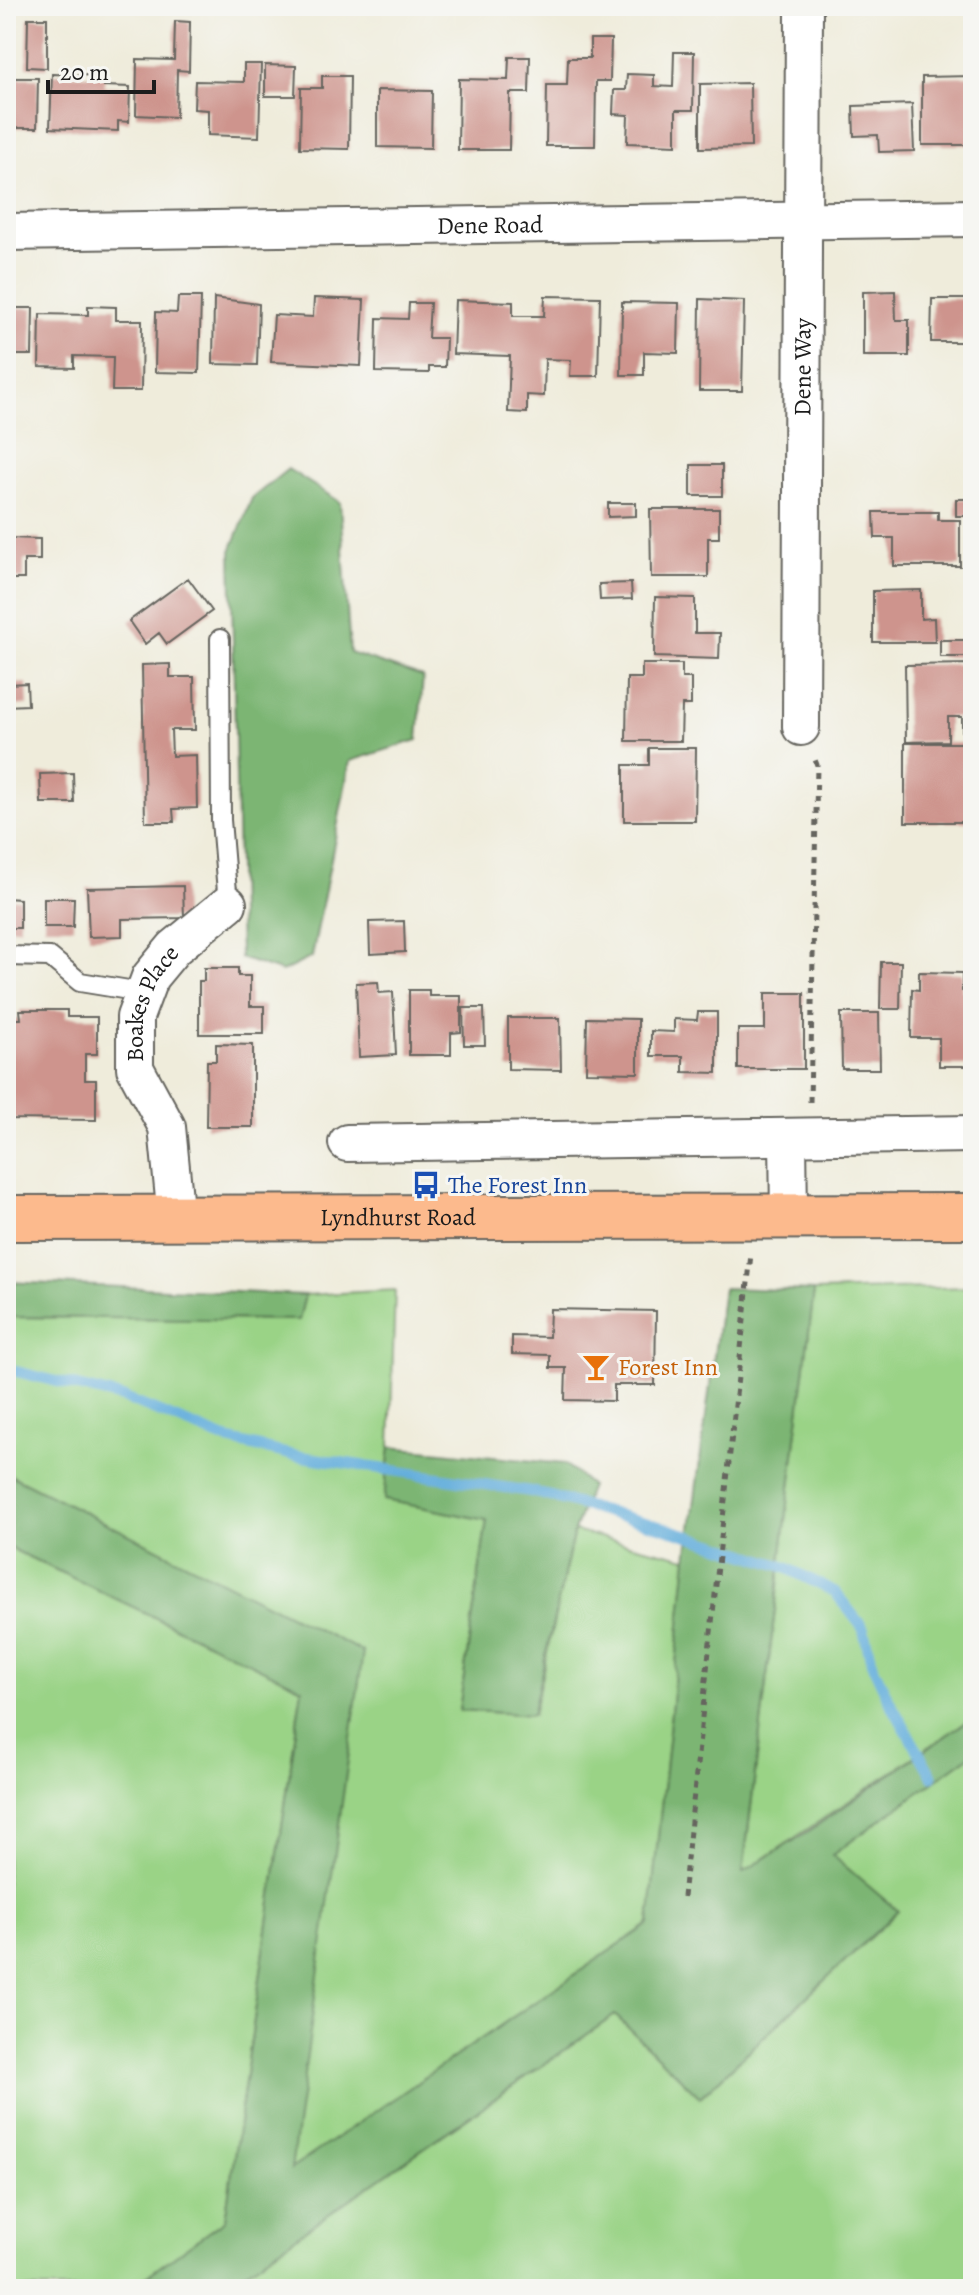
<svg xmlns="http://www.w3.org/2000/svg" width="979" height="2295" font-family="Alegreya,serif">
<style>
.green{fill:#9ad386;stroke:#5b7851;stroke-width:2}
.forest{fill:#7bb573;stroke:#4c6848;stroke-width:2}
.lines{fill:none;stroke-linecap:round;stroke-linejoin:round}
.stream{stroke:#63aedc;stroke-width:11}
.building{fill:#ce948d}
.lane-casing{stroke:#66655f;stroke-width:22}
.street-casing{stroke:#66655f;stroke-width:40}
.primary-casing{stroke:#66655f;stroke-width:48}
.path{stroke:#66655f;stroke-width:5;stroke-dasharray:6 6;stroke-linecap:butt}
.lane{stroke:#fff;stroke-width:18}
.street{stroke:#fff;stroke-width:36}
.primary{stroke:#fcba8d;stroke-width:44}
.labels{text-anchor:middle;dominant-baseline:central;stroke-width:6;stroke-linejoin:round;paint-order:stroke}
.street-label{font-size:24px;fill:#1c1c1c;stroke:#f6f6f2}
.transit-label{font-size:24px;fill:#164399;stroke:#f6f6f2;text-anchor:start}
.food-label{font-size:24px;fill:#c56008;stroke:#f6f6f2;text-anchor:start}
</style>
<rect width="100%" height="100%" fill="#f6f6f2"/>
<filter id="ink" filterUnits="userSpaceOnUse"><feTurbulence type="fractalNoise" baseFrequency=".0125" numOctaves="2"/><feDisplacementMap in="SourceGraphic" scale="16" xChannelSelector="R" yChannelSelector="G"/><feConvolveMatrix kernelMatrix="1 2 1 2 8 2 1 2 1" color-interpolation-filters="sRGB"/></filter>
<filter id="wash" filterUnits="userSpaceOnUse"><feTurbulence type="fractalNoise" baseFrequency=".006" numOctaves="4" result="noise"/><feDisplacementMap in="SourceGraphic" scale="32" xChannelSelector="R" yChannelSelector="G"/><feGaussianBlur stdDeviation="1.8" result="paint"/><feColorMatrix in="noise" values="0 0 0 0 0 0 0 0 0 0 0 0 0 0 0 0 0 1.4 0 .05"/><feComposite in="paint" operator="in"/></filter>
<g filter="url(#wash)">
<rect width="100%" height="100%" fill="#efecdb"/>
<path class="green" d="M973,1287V1717L743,1873L814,1291Z
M395,1290L390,1447L384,1500L487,1520L459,1710L533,1715L574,1531L687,1558L649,1924L290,2170L362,1652L6,1473V1317L299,1320L305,1295Z
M6,1546L302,1688L225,2220L129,2289H6Z
M973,1753V2289H221L615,2015L700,2097L897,1912L832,1855Z"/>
<path class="forest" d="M288,469L340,502L350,653L423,677L418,740L350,761L312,957L282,972L240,958L231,551L252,498Z
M6,1282L305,1295L299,1320L6,1317Z
M723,1288L814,1291L743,1872L806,1833L973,1717V1753L832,1855L898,1911L700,2097L615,2015L221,2289H129L225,2220L302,1688L6,1546V1473L363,1652L291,2169L649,1924L687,1558Z
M390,1447L565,1464L591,1486L574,1531L532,1715L459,1710L487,1520L384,1500Z"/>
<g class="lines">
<path class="stream" d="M6,1369L124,1398L225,1439L292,1455L534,1492L665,1528L785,1567L835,1592L863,1628L872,1664L890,1702L932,1776"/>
</g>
<g id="blocks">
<path class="building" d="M28,18H47V68L27,67Z
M175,21L190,22L189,71L177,70L176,117L136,115L137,59L174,60Z
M590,39H611L610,81H596L595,146H546L547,85H567L568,58H590Z
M674,52H694L693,110H676V145L627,143L628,115L613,114L614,90H626L627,74L654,75V86L673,87Z
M509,57H530L529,93H510L509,150H458L459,79L508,80Z
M244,64H261L259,137L208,135V110L194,109L195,81L244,82Z
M265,65L296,66L295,96H265Z
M52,74L105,76L104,86L130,87L129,122L118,121V131L50,128Z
M322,76H350L349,149L300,148L301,88H322Z
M973,76L972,145H922V77Z
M6,78H38L37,128H6Z
M750,83L751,147L700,148V84Z
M377,90L432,91L431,148L377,147Z
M912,104L914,151L879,152L878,135L854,136L853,106Z
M895,291L896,320H909V356H863V292Z
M545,296L600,297L598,376H570L571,360L545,359L544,396L527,395V413L508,412L510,356L453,354L455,300L513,302V316H544Z
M178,297H201L199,373L155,372L156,312L177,313Z
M214,298L259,304L257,365L213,364Z
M314,298L364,300L361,366L271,362L274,315L313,317Z
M700,299L744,301L742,391H699Z
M932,299H973V342H931Z
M622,302L679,303L678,353L644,352V375H621Z
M409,303H430L428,338H446L445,367H429V373L376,372L377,318L408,319Z
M88,306L116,307V320H142L141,391H112L113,357L74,356V368L39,367L40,314L88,315Z
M6,308H33L32,355H6Z
M6,457H10L11,483H6Z
M691,465H722V496H691Z
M956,499H973V516H956Z
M608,503H636V516L608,517Z
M650,509H719V538H708V577H651Z
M874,512H938V520H960V566H894V538H875Z
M6,538L40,539V560H24V579H6Z
M188,578L212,611L167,644L159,633L145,644L129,621Z
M631,583L632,599L600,600L599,584Z
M921,590V619L934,618L935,642H873V591Z
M655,597L695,598V633H720L719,659L654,657Z
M940,640H973V657H940Z
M170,664V677H194L195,730H171L172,756L196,755L197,808L173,809L174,822H145L142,665Z
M642,664H682V678H691V705H682L681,741H626L627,678H642Z
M973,664V739H962V717H948V741L906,742L905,665Z
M6,668L9,684L27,683L28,705L6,706Z
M905,743H968V778H973V822H905Z
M649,748H696L695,821H624V765H649Z
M73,773L74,803H41L40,774Z
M183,886L184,918L122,919V936L89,937L87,888Z
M6,898L20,899V928H6Z
M44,898H74L73,927H44Z
M404,921L405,952L370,954L369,922Z
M881,962H901L900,1009H880Z
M204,968H238V976H250V1006H264V1034H199V981H204Z
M919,972L962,973V991H973V1066H939V1038H911L912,989L919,990Z
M378,982L379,993L393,992L396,1055L359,1057L356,983Z
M409,990H429V996H461V1032L451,1033V1055H409Z
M765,993H804V1069H738V1029H765Z
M463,1008H484L485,1045H464Z
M20,1010H67V1017H97V1054H85V1080H96V1120L6,1119V1019H21Z
M698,1012H717V1073L683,1072V1056H651V1031L674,1032V1019L697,1020Z
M841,1013H879L880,1069H842Z
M508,1018H560L561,1070L508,1069Z
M587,1018L638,1019V1073L586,1072Z
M216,1044L253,1045V1127H206L207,1061H216Z
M550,1309L656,1311L655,1385H614V1401L565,1400L566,1368H550V1355L512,1354V1336L549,1337Z"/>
</g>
</g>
<g filter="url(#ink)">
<use href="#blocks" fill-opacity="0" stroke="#66655f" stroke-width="2"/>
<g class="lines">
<defs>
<path id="lane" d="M220,639L221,820L228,904
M6,956L50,957L80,982L141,992"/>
<g id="street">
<path id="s1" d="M6,232L973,218"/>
<path id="s2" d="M801,727L804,6"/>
<path d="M788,1137L789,1217"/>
<path d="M347,1143L973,1134"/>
<path id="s3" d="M176,1219L167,1127L135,1068V1017L150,977L174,948L228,904"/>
</g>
<g id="primary">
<path id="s4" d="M6,1218L973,1216"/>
</g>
</defs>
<use href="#lane" class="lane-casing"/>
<use href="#street" class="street-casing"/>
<use href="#primary" class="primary-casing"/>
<path class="path" d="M810,1102L817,765L814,757
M683,1897L751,1254"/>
<use href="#lane" class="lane"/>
<use href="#street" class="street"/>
<use href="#primary" class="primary"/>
</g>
</g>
<defs>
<symbol id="bus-bare" viewBox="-9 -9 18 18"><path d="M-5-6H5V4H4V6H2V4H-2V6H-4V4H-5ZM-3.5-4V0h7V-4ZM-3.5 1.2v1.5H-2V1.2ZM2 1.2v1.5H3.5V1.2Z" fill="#1a4fb4" stroke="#f6f6f2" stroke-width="2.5" paint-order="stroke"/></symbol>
<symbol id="bar-bare" viewBox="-9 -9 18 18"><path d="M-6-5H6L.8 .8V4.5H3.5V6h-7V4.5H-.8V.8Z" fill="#e8710a" stroke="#f6f6f2" stroke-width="2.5" paint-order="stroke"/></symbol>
</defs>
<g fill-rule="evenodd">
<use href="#bus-bare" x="406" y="1165" width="40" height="40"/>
<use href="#bar-bare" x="576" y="1347" width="40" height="40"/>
</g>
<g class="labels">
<g class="street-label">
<text stroke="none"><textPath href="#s1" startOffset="484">Dene Road</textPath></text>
<text stroke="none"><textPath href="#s2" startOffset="360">Dene Way</textPath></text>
<text stroke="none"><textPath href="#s3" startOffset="228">Boakes Place</textPath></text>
<text stroke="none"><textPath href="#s4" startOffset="392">Lyndhurst Road</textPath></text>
</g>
<g class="transit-label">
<text x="448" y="1185">The Forest Inn</text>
</g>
<g class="food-label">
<text x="618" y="1367">Forest Inn</text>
</g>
</g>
<rect width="979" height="2295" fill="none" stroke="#f6f6f2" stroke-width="32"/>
<path d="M48 80v12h106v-12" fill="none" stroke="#1c1c1c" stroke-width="4"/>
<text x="60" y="80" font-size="24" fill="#1c1c1c" stroke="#f6f6f2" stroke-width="6" paint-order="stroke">20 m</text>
</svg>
